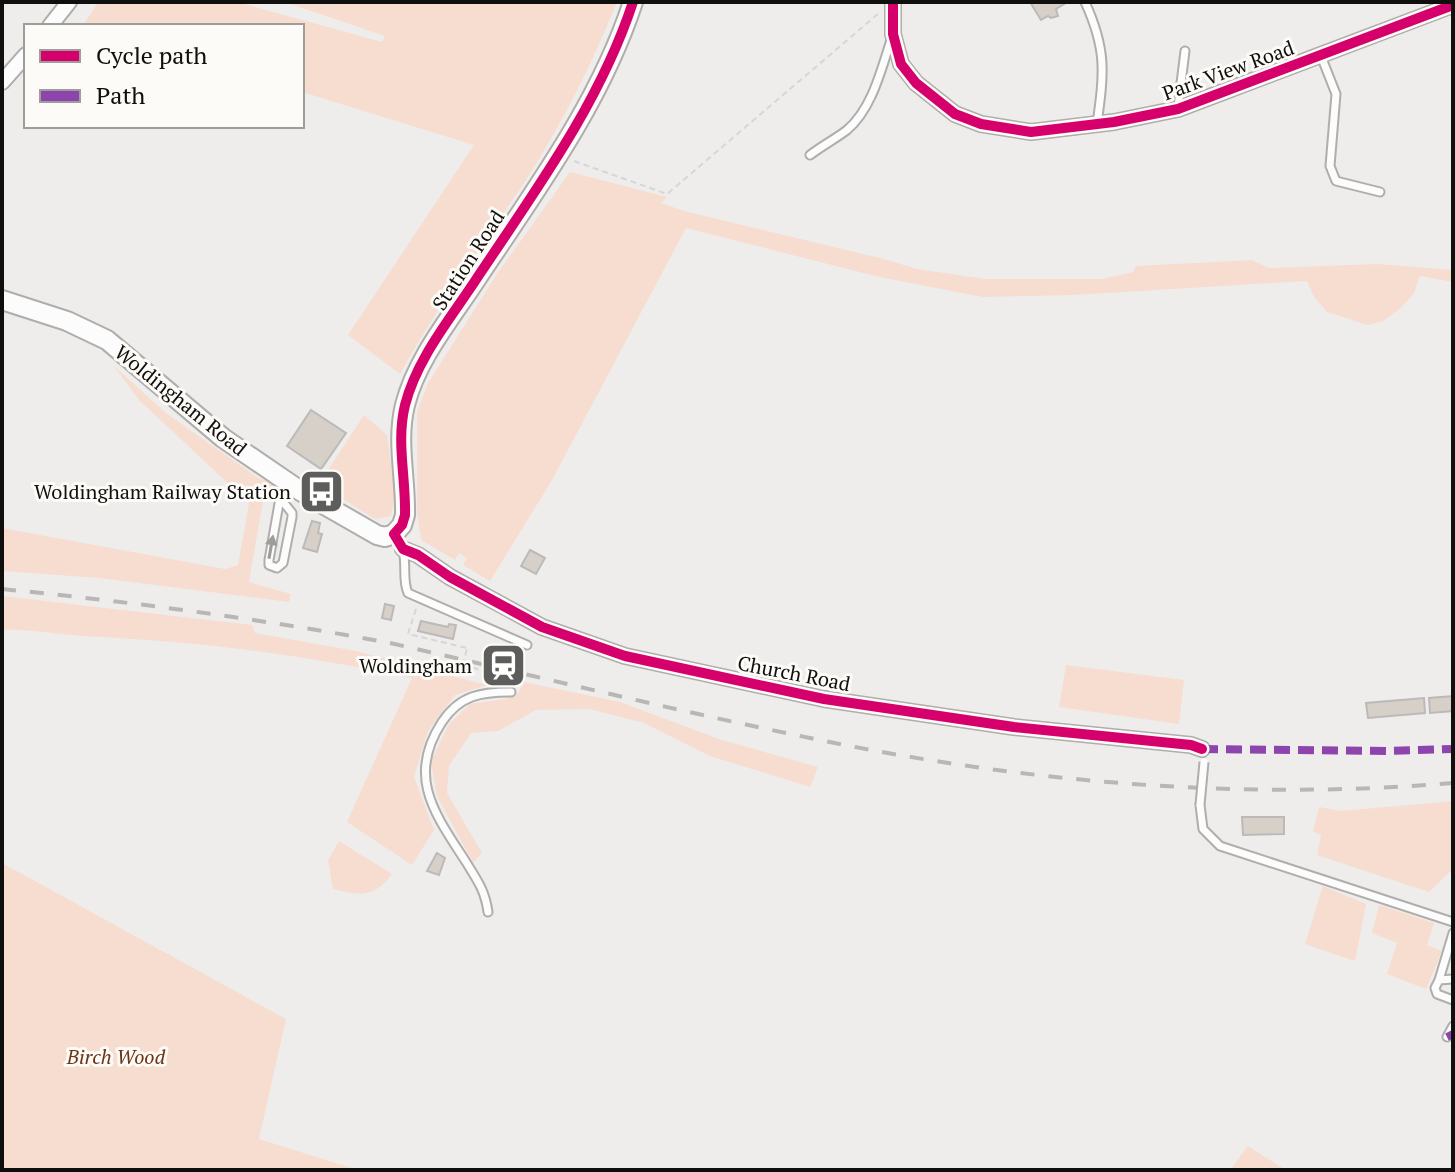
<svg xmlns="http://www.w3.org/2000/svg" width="1455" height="1172" font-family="'PT Serif',serif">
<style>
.green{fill:#f7ddd0}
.building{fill:#d6d0c8;stroke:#bbbab9;stroke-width:2}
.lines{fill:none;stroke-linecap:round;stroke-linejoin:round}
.service-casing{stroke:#afaeac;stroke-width:11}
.minor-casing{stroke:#afaeac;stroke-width:18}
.tertiary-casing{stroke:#afaeac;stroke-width:22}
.path{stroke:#d6d6d6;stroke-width:2;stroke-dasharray:6 4;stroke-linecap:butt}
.service{stroke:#fcfcfc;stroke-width:7}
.minor{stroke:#fcfcfc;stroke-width:14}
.tertiary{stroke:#fcfcfc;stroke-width:18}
.rail{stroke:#b8b7b6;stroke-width:4;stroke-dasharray:14 14;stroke-linecap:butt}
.service-bridge-casing{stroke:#afaeac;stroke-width:11;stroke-linecap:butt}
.path-bridge{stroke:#d6d6d6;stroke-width:2;stroke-dasharray:6 4;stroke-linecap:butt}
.service-bridge{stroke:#fcfcfc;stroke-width:7}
.quiet{stroke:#8e44ad;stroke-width:8;stroke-dasharray:16 8;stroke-linecap:butt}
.cycleway-casing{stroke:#fcfbf7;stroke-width:15}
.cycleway{stroke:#d6006c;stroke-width:10}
.oneway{fill:#9d9d9c}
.labels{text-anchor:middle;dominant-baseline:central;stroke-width:6;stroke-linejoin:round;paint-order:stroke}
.street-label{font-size:20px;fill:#0f0f0d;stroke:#fcfbf7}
.poi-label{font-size:20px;fill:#0f0f0d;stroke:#fcfbf7;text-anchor:end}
.park-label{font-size:20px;font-style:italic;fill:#6c3310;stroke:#fcfbf7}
</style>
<rect width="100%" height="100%" fill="#eeedeb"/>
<path class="green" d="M98,2H237L382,42L385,36L285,2H617C593,62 560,128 524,183C482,246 437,307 400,374L348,335L474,145L302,92V26L84,24Z
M570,172L667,197L661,203L684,211L884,259L917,269L986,279H1102L1133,272L1136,266L1252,260L1269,268L1377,264L1453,270V282L1420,276L1414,293L1401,308L1383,321L1368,325L1327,312L1314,297L1307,281L1074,295L983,297L879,277L686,228L552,480L490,581L463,565L467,558L459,553L455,560L421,540L417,511V412L428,383L497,274Z
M114,366L166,413L258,478L277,485L264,495L249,582L291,594L289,602L99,578L2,571V528L225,569L238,565L249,503L139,400Z
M364,415L387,435L395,496L391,516L375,519L319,484Z
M2,596L252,625L255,633L356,651L487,685L455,695L428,731L414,777L434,830L412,865L347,822L412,678C303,654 193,641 82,636C55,634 29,629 2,630Z
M1066,665L1184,680L1179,724L1059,707Z
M524,682L620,702L722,740L818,767L810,787L710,756L644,723L589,709L536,710L498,731L471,733L449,766L447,793L482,853L473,863L437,796L431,761L449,724L470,704L506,699L519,692Z
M1453,801V869L1429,892L1317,855L1321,835L1313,831L1319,807L1341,811Z
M339,841L392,874C375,898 359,896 333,889L328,860Z
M2,863L286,1019L259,1139L358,1170H2Z
M1323,886L1366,904L1355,961L1305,944Z
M1379,905L1434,923L1427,945L1442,951L1426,989L1387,974L1397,943L1372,933Z
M1248,1146L1286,1170H1230Z"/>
<path class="building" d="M1030,2H1066V3L1056,9L1058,16L1051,18L1048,16L1041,20Z
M311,410L346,433L321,469L287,446Z
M312,521L320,523L318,533L322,534L317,552L303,548Z
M530,550L545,558L536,574L521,566Z
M385,604L394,606L391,620L382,618Z
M421,621L448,627L449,624L456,625L453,639L418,631Z
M1453,696V711L1430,713L1429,698Z
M1424,698L1425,713L1368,718L1366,703Z
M1242,817H1284V834L1243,835Z
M437,853L445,858L439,875L427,871Z"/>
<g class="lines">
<defs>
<path id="service" d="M1085,2C1107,50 1104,73 1097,124
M1321,56L1336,94L1330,166L1336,181L1380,192
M1178,107L1185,51
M810,155C822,146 835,139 847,130C872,109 881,70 891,40
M280,498L292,513V517L283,563L277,568L269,565V560L283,481
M403,551C407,565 402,580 408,593L527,645
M1200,805L1203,829L1220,846L1453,922
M488,912C485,890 477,880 466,862C435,814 406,777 442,722C460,695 481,692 511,692
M1453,933L1439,980L1453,979
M1439,980L1435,988L1437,994L1453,1000
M1447,1037L1453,1026"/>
<path id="minor" d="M893,2V34L901,64L916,83L955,114L981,124L1031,132L1114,122L1178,109L1453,5
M50,26L69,2
M2,82L26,55
M403,549L418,555L450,577L542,627L625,656L824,699L1014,727L1191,745L1202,749"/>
<path id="tertiary" d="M2,300L67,321L107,340L223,438L302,492L377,535L385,537L394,534
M394,534L402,525L405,515C406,477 396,442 405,405C417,358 451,318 477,278C535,191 600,103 633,2"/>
</defs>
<use href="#service" class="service-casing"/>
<use href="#minor" class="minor-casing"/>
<use href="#tertiary" class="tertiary-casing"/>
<path class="path" d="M574,161L667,194L879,13
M416,609L408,634L467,648
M463,665L515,679L513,684"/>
<use href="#service" class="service"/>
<use href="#minor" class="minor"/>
<use href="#tertiary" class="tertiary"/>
<path class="rail" d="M2,589C132,602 262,619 390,643C541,677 692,715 845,745C1044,784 1251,800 1453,783"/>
<defs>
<path id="service-bridge" d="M1200,805L1204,762"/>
</defs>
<use href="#service-bridge" class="service-bridge-casing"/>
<path class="path-bridge" d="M463,665L467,648"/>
<use href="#service-bridge" class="service-bridge"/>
<path class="quiet" d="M1202,749L1389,751L1453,749
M1447,1037L1453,1034"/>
<defs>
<path id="cycleway" d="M633,2C600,103 535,191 477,278C451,318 417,358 405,405C396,442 406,477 405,515L402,525L394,534L403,549L418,555L450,577L542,627L625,656L824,699L1014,727L1191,745L1202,749
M893,2V34L901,64L916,83L955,114L981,124L1031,132L1114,122L1178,109L1453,5"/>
</defs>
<use href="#cycleway" class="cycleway-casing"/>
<use href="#cycleway" class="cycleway"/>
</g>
<defs><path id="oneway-solid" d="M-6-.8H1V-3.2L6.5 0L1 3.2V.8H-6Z" transform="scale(2)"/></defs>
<use class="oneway" href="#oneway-solid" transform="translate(271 547) rotate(-80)"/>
<defs>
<symbol id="bus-square" viewBox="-11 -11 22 22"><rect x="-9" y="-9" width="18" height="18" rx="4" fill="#5d5d5b" stroke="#fcfbf7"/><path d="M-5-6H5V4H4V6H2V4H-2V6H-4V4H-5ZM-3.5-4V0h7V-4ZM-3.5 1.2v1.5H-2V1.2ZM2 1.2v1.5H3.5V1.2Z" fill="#fff"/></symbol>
<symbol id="station-square" viewBox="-11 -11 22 22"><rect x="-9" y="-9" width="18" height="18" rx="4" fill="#5d5d5b" stroke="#fcfbf7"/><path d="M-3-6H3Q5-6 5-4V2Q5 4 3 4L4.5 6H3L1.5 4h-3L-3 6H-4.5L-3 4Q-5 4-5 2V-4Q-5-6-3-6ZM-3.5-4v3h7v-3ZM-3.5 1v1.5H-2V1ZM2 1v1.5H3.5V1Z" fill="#fff"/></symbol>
</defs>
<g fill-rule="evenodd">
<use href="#bus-square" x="296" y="466" width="51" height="51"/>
<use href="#station-square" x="478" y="640" width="51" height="51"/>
</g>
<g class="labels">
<g class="street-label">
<text transform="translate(1228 70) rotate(-20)">Park View Road</text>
<text transform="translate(468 260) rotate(-57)">Station Road</text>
<text transform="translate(181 400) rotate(39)">Woldingham Road</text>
<text transform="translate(794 673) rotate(11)">Church Road</text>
</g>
<g class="poi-label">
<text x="291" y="491">Woldingham Railway Station</text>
<text x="472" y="665">Woldingham</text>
</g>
<g class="park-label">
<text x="116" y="1056">Birch Wood</text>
</g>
</g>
<rect width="1455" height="1172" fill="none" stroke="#0f0f0d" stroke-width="8"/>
<rect x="24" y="24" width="280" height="104" fill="#fcfbf7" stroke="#9d9d99" stroke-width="2"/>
<rect x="40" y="50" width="40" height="12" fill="#d6006c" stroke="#9d9d99" stroke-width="2"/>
<text x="96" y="64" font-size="24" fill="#0f0f0d">Cycle path</text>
<rect x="40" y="90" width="40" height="12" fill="#8e44ad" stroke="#9d9d99" stroke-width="2"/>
<text x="96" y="104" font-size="24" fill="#0f0f0d">Path</text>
</svg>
